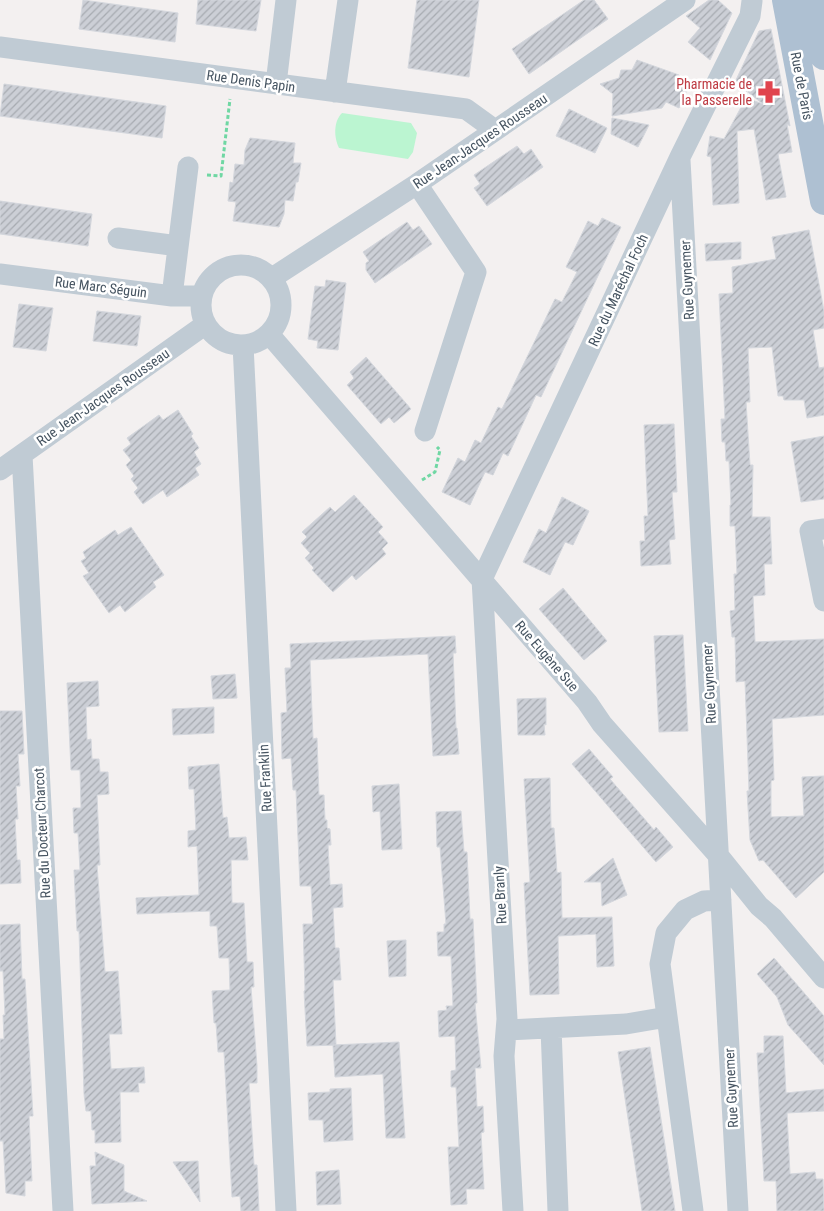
<svg xmlns="http://www.w3.org/2000/svg" width="824" height="1211" font-family="'Roboto Condensed',sans-serif">
<style>
.garden{fill:#bbf5d1}
.building{fill:url(#building-hatch);stroke:#d4d7dd}
.lines{fill:none;stroke-linecap:round;stroke-linejoin:round}
.path{stroke:#6fd7a3;stroke-width:3;stroke-dasharray:4 2.5;stroke-linecap:butt}
.minor{stroke:#c0cbd4;stroke-width:21}
.major{stroke:#aec0d2;stroke-width:28}
.labels{text-anchor:middle;dominant-baseline:central;stroke-width:5;stroke-linejoin:round;paint-order:stroke}
.street-label{font-size:14px;fill:#465461;stroke:#fff}
.health-label{font-size:14px;fill:#be3a42;stroke:#fff;text-anchor:end}
</style>
<defs>
<pattern id="building-hatch" width="6" height="6" patternUnits="userSpaceOnUse" patternTransform="scale(1.25)"><rect width="6" height="6" fill="#cccfd6"/><path d="M-1 1l2-2M0 6l6-6M5 7l2-2" fill="none" stroke="#a7abb1"/></pattern>
</defs>
<rect width="100%" height="100%" fill="#f3f0f0"/>
<path class="garden" d="M342,113L411,123L417,133L413,152L408,159L339,148C334,138 333,122 342,113Z"/>
<path class="building" d="M83,0L178,13L175,42L79,29Z
M198,0H261L256,31L196,24Z
M417,0H479L469,77L408,68Z
M584,0H594L608,19L529,74L512,49Z
M709,0H718L732,13L710,60L688,42L700,28L686,16Z
M771,29L790,126L787,124L792,152L778,154L786,197L766,200L754,129L737,131L739,203L713,205L711,157L707,156L710,136L724,139L746,98L763,104L735,82L759,31Z
M637,60L679,75L687,90L679,108L666,102L662,108L612,116L613,94L600,84L619,78L621,70H632Z
M4,84L166,106L162,138L0,116Z
M569,109L607,128L595,153L556,136Z
M612,118L649,125L638,147L611,134Z
M250,138L295,143L293,163H301L298,182H296L293,201L285,200L284,214L279,227L233,221L236,202L228,201L230,182L233,183L235,164L244,165L245,150Z
M517,146L524,154L531,149L543,167L487,206L474,188L480,184L474,175Z
M0,201L92,214L88,246L0,234Z
M602,218L621,227L541,397L536,395L508,456L503,453L493,475L485,472L470,505L442,492L458,458L465,462L475,440L481,443L498,407L502,409L555,299L562,302L577,272L566,267L588,221L598,226Z
M407,222L413,230L419,226L432,244L375,283L366,270V263L369,261L363,252Z
M809,230L824,311V328L813,330L819,368L824,367V415L807,418L804,400H784L783,396H778L772,347L748,348L750,402H746L750,465H753L752,517H770L772,564H764L765,595L753,596L755,642L824,639V715L772,719L774,780L771,781V817L804,816L802,777L824,776V872L796,898L763,860L759,861L750,840L747,791H749L745,681L736,682L735,637H732L730,611L735,610L734,574H737L735,526H730V505H731L729,461H726L725,442H722L721,419H725L719,294L733,293L732,267L776,259L772,237Z
M741,242V259L706,261L705,244Z
M326,280L346,283L338,350L317,348L318,341L308,339L315,286L325,287Z
M19,304L53,308L46,351L13,347Z
M97,311L141,316L137,346L93,341Z
M366,357L411,409L394,423L389,417L381,424L347,385L354,378L350,372Z
M178,410L193,434L191,436L199,448L194,452L201,464L195,468L199,475L167,497L163,490L143,504L134,492L138,488L131,479L134,476L126,465L131,460L123,450L131,444L127,438L159,415L163,420Z
M674,424L677,492H672L675,539L669,540L671,564L641,566L640,541H645L644,516H648L644,425Z
M824,436V499L801,502L791,442Z
M354,495L383,527L378,532L388,543L382,549L386,554L356,580L352,575L333,592L312,570L314,568L305,558L310,553L301,543L307,537L302,532L330,507L335,512Z
M562,497L589,511L573,545L565,542L550,575L523,562L539,529L546,533Z
M131,527L164,575L153,582L156,587L125,612L120,605L109,613L83,576L89,573L81,561L86,558L83,552L115,530L118,535Z
M563,588L607,641L584,660L539,609Z
M683,635L688,731L659,732L654,636Z
M455,636L456,653H453L456,728H457L459,754L433,756L428,654L310,660L313,739L317,738L319,795H324L325,820H327V828L330,829L331,845H328L330,885L342,884L343,907L333,908L335,948H339L341,980H333L336,1045L307,1046L304,991L305,990L303,924H313L311,886H300L296,790H293L291,758L282,759L281,713L287,712L285,668H291L290,644Z
M235,674L237,698L213,699L211,676Z
M98,681L99,706L86,707L87,740L91,739L92,759H99L100,772H108L109,794L97,795L100,865H97L105,972L118,971L122,1034H109L111,1069L144,1067L145,1083H138L139,1092H120L121,1142L95,1143V1130H92L91,1111H86L84,1094L79,931H77L74,870H80L78,833H74L73,808H81L80,770H71L67,683Z
M546,698V725L544,724L545,735H518L517,699Z
M214,707V733L173,735L172,709Z
M0,711H22L24,754H18L20,786H16L18,819H15L17,860H20L21,883L0,884Z
M589,749L613,777L610,779L654,830L656,827L673,847L656,862L572,764Z
M219,764L223,818L227,817L229,838L246,837L248,860H231L232,903H244L247,962H253L254,987H251L257,1066V1083H249L254,1165H257L259,1211H241L240,1196L232,1197L224,1052H218L216,1023H214L212,991L230,990L229,958H219L217,926H210V911L137,914L136,898L199,895L197,846L188,847V831L196,830L194,789H189L188,767Z
M550,778L551,828H554L557,873L561,872L562,918L612,917L614,966L597,967L596,934L558,936L559,994L530,995L524,883L530,882L524,779Z
M399,784L402,849L382,850L380,811L373,812L372,786Z
M461,811L464,852H467L470,919H473L477,1003H475L481,1068H475L477,1107L483,1106L484,1132L481,1133L484,1189H466L467,1204L451,1205L448,1147H459L456,1087H451V1071L456,1070L455,1036L439,1037L438,1011L447,1010L446,1006H453L451,956H438L437,932H444V924H446L440,847H437L436,812Z
M613,858L627,895L602,906L601,882H584Z
M20,924L22,979H25L33,1116H29L32,1181H25V1196L6,1193L3,1141H0V1039H4L3,1015H5L3,971H0V925Z
M406,940V976L389,977L387,941Z
M774,958L824,1016V1065L788,1025L777,997L757,974Z
M764,1036H783L786,1093L824,1089V1111L787,1113L790,1174L815,1172L816,1179H823L824,1211H777L776,1181H764L757,1053H764Z
M399,1042L405,1138H386L383,1074L335,1077L333,1045Z
M650,1047L675,1211H642L618,1052Z
M351,1088L353,1140L324,1142L323,1120H309L308,1093L330,1092V1089Z
M95,1152L124,1165V1191L147,1201L92,1204L90,1166H96Z
M198,1161L200,1202L173,1162Z
M339,1170L341,1204L317,1205L316,1172Z"/>
<g class="lines">
<path class="path" d="M207,175L221,176L230,99
M422,480L435,472L440,450L437,447"/>
<path class="minor" d="M0,47L466,109L495,130
M276,84L286,0
M335,92L348,0
M680,160L738,1211
M417,184L476,272L425,431
M118,238L178,246
M201 305a40 40 0 1 1 80 0a40 40 0 1 1-80 0Z
M0,274L172,296H202
M272,278L417,184L685,0
M172,296L188,167
M269,334L587,702L602,724L718,855L759,906L773,918L824,978
M243,345L286,1211
M22,455L63,1211
M0,470L206,324
M824,529L810,531L824,601
M551,1028L558,1211
M507,1030L626,1024L667,1017
M513,1211L504,1056L507,1019L482,579L680,157L750,16L752,1
M693,1211L660,964L666,933L685,910L704,901L721,900"/>
<path class="major" d="M786,0L824,201
M814,0L824,56"/>
</g>
<defs>
<symbol id="pharmacy-bare" viewBox="-9 -9 18 18"><path d="M-2-6h4v4h4v4h-4v4h-4v-4h-4v-4h4Z" fill="#e0444e" stroke="#fff" stroke-width="2.5" paint-order="stroke"/></symbol>
</defs>
<g fill-rule="evenodd">
<use href="#pharmacy-bare" x="753" y="76" width="32" height="32"/>
</g>
<g class="labels">
<g class="street-label">
<text transform="translate(251 81) rotate(8)">Rue Denis Papin</text>
<text transform="translate(802 86) rotate(79)">Rue de Paris</text>
<text transform="translate(480 141) rotate(-34)">Rue Jean-Jacques Rousseau</text>
<text transform="translate(687 280) rotate(-93)">Rue Guynemer</text>
<text transform="translate(101 287) rotate(7)">Rue Marc Séguin</text>
<text transform="translate(618 290) rotate(-65)">Rue du Maréchal Foch</text>
<text transform="translate(103 397) rotate(-35)">Rue Jean-Jacques Rousseau</text>
<text transform="translate(547 656) rotate(49)">Rue Eugène Sue</text>
<text transform="translate(709 684) rotate(-93)">Rue Guynemer</text>
<text transform="translate(265 778) rotate(-93)">Rue Franklin</text>
<text transform="translate(42 833) rotate(-93)">Rue du Docteur Charcot</text>
<text transform="translate(500 895) rotate(-93)">Rue Branly</text>
<text transform="translate(731 1088) rotate(-93)">Rue Guynemer</text>
</g>
<g class="health-label">
<text x="752" y="84">Pharmacie de<tspan x="752" dy="16">la Passerelle</tspan></text>
</g>
</g>
</svg>
